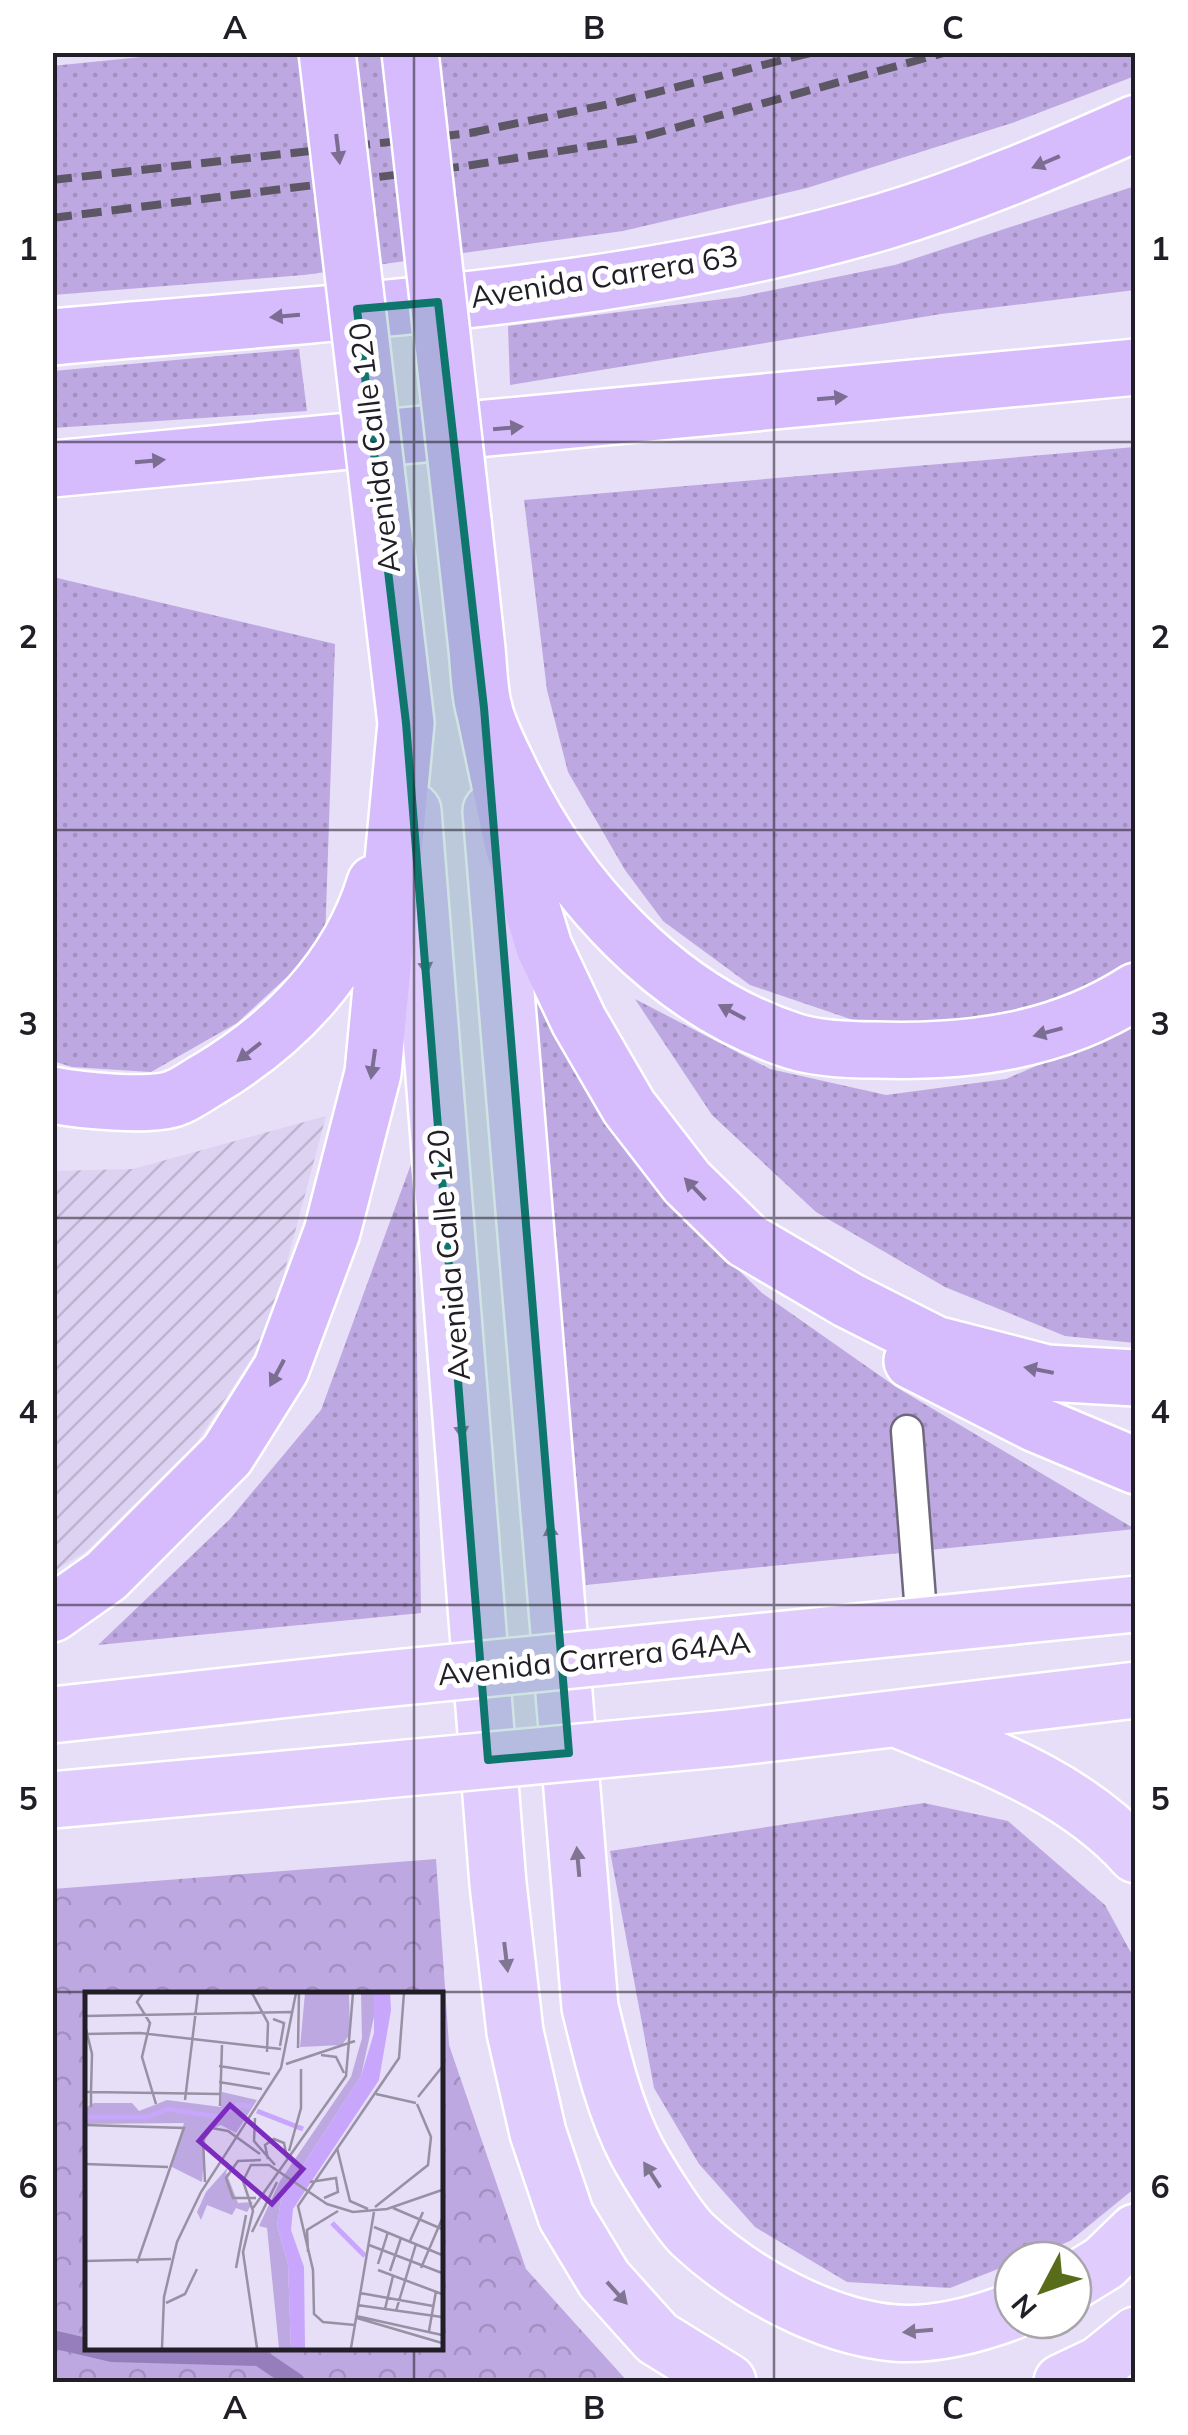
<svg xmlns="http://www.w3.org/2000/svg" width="1188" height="2435" font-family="Mulish,sans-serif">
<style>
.industrial{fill:url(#industrial-furrows)}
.grass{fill:url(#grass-dots)}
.forest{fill:url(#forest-crowns);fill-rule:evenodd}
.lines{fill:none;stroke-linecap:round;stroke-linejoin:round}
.stream{stroke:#967dbb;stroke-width:18}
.service-casing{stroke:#6f687d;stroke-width:35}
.primary-casing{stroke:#fff;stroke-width:60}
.trunk-casing{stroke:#fff;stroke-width:60}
.service{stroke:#fff;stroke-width:30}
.primary{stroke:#e0cdfd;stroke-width:55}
.trunk{stroke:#d6bcfc;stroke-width:55}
.rail{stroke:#5d5765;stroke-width:8;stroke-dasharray:20 10;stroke-linecap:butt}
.primary-bridge-casing{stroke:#fff;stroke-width:60;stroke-linecap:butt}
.trunk-bridge-casing{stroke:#fff;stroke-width:60;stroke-linecap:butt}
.primary-bridge{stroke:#e0cdfd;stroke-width:55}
.trunk-bridge{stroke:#d6bcfc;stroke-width:55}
.oneway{fill:#7c6d92}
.oneway2{fill:#817692}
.marked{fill:#0f766e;fill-opacity:0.2;stroke:#0f766e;stroke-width:8;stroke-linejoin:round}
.grid{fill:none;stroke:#221e27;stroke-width:2.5;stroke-opacity:0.55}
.labels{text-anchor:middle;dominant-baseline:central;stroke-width:10;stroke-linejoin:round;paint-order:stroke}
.street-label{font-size:30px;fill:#221e27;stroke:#fff}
.inset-river{fill:none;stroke:#c8a6fb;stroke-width:5}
.inset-road{fill:none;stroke:#9891a4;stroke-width:2.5}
.view{fill:#7b2cbf;fill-opacity:0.15;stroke:#7b2cbf;stroke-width:5}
.inset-edge{fill:none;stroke:#221e27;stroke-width:5}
.neatline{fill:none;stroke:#221e27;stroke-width:4}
.grid-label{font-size:32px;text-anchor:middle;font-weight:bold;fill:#221e27}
</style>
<defs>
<pattern id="industrial-furrows" width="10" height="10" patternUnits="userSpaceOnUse" patternTransform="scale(2.5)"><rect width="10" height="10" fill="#ddd2f1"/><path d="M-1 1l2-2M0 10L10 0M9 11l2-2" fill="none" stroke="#bdb4cf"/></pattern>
<pattern id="grass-dots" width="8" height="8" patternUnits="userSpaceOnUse" patternTransform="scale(2.5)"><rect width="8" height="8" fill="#bea8e1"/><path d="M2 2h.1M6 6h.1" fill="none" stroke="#a390c1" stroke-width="1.8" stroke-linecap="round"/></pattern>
<pattern id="forest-crowns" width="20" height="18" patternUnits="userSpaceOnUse" patternTransform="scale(2.5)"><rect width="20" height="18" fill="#bea8e1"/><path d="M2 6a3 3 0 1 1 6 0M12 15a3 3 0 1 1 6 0" fill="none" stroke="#a390c1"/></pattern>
</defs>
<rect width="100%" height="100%" fill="#e7def7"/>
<path class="industrial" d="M326,1116L268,1333L197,1442L88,1550L53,1572V1171L133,1169Z"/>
<path class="grass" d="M191,52L1136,53L1135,76L1015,122L807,188L623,231L304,275L53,295L52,66Z
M1135,186V290L941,314L510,385L508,326L739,297L895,265Z
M299,349L307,411L53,428V371Z
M1135,447V960L1072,1000L976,1024L871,1026L750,985L663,921L625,870L568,772L547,690L524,500Z
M53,577L335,644L325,942L237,1023L151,1072L72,1067L53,1061Z
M533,997L603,1111L672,1205L762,1293L896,1387L1135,1529L586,1585Z
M635,999L770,1069L886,1095L1006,1079L1123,1028L1135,1020V1343L1065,1336L945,1287L816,1212L712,1115Z
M414,1156L421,1613L98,1645L230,1519L321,1410Z
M924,1803L1008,1821L1105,1905L1135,1960V2188L1070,2241L1021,2260H1013V2263L950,2288L847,2282L755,2227L699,2164L654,2088L610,1851Z"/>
<path class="forest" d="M436,1859L449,2045L526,2269L628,2382H53V1889ZM88,1995H440V2348H88Z"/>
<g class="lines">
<path class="stream" d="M52,2339L112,2353L259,2357L296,2382"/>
<defs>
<path id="service" d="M907,1431L922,1626"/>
<path id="primary" d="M413,811L498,1884L515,2032L538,2133L566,2216L604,2279L657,2338L728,2382
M491,811L590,2007C602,2056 614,2108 637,2152C648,2172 677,2219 692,2234C743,2282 824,2327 894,2333C934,2336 976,2325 1013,2311
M725,1645L1136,1604
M52,1715L354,1682
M902,1721C985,1755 1074,1786 1136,1855
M730,1738L1136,1690
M52,1800L363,1772
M1073,2282L1104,2263L1136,2232
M1062,2382L1100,2364L1136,2335"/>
<path id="trunk" d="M52,337C328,312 616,300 882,222C969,196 1053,160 1136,123
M52,469L1136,367
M463,521C468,564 472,606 477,649C479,668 479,690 484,709C489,730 501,752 510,771C566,889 666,1000 793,1041C818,1049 849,1050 875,1050C967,1053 1057,1042 1136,991
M484,708L512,842L544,947L579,1021L629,1107L687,1182L746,1240L848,1300L935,1344L1047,1373L1136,1378
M52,1095C78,1100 152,1108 175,1098C187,1094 198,1085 209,1079C284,1034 349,968 375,883
M912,1361L1036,1424L1136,1466
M52,1614L106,1576L227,1455L281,1369L332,1232L373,1073L406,723L385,545"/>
</defs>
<use href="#service" class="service-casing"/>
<use href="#primary" class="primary-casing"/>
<use href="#trunk" class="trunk-casing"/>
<use href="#service" class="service"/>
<use href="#primary" class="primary"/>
<use href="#trunk" class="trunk"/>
<path class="rail" d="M52,180L470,133L614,103L814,52
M52,218L466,166L635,139L947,52"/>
<defs>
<path id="primary-bridge" d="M354,1682L725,1645
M363,1772L730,1738"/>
<path id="trunk-bridge" d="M327,52L385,545
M410,52L463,521"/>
</defs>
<use href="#primary-bridge" class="primary-bridge-casing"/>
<use href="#trunk-bridge" class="trunk-bridge-casing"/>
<use href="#primary-bridge" class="primary-bridge"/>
<use href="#trunk-bridge" class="trunk-bridge"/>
</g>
<defs><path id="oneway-solid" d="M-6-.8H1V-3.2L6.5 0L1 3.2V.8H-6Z" transform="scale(2.5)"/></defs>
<g class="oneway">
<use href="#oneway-solid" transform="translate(338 149) rotate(83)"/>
<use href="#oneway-solid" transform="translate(1046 162) rotate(157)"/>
<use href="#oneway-solid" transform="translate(285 316) rotate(175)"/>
<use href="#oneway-solid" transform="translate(832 398) rotate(-5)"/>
<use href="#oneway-solid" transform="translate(508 428) rotate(-5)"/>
<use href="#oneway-solid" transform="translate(150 461) rotate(-5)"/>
<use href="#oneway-solid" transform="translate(732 1012) rotate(-152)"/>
<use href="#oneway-solid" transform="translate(1048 1032) rotate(165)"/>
<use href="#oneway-solid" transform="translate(249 1052) rotate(142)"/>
<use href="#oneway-solid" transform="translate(373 1064) rotate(98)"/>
<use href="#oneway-solid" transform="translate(695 1189) rotate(-134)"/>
<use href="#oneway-solid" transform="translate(1039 1370) rotate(-169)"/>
<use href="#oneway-solid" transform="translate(277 1373) rotate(118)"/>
</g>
<g class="oneway2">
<use href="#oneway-solid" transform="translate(425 960) rotate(85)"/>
<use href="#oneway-solid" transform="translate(461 1424) rotate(85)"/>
<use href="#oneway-solid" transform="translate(551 1538) rotate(-95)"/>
<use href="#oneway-solid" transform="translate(578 1862) rotate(-95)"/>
<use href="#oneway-solid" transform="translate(506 1957) rotate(83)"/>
<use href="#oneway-solid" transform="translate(652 2175) rotate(-123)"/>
<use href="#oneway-solid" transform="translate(617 2293) rotate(48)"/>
<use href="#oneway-solid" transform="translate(918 2331) rotate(175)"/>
</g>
<path class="marked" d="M438,302L484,708L569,1753L488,1760L406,723L357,309Z"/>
<path class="grid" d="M414,52V1995M774,52V2382M52,442H1136M52,830H1136M52,1218H1136M52,1605H1136M52,1992H1136M414,2348V2382"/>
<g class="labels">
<g class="street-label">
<text transform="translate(604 276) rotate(-9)">Avenida Carrera 63</text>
<text transform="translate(374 448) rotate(-97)">Avenida Calle 120</text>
<text transform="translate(448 1255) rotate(-95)">Avenida Calle 120</text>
<text transform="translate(594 1658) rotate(-6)">Avenida Carrera 64AA</text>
</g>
</g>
<g transform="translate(85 1992)">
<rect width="358" height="358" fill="#e7def7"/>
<path d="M276,1H289L290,20L276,84L196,207L192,234L203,272L206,356H194L182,236L174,234L195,189L266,85L277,46Z" fill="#bea8e1"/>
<path d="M137,100L172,108L151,141L136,133L121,139L117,190L85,174L99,131L0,132V116L9,111H47L54,119L82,108L136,115Z" fill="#bea8e1"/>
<path d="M220,1H264L265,42L257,53L215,55ZM145,173L141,180L153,211L168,210L162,220L151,216L147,223L122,213L116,228L112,220L121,200Z" fill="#bea8e1"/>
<path d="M289,1H305L306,18L294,88L208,217L206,238L219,275L220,356H206L203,272L192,234L196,207L276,84L289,41Z" fill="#c8a6fb"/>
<path class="inset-river" d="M172,119L218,137M0,125H63L83,117L133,125L152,113L166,114M247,231L280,264"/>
<path class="inset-road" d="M58,1L52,10L65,31L57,65L71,112M167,1L183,31L182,60M0,24L206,20M188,27L199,31L195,54M0,33L7,62L6,100H0M0,42L55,41L196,57M213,56L214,1M236,63L251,65L259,81M201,72L270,49M134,74L185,82M134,90L177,97M291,102L331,111M333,105L357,75M100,108L113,1M135,114L137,53M6,115V100L135,102M170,126L169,149L190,173M0,133L99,136L52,271M252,156L265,209L283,217M204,159L216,116V77M183,167L180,153L189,147L199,151L202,166M0,172L83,175M120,190L118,148L127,136L143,139L175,162M225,190L251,186L253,200L239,206M171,206H148L141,186L153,169L176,168M290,215L343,173L346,145L332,112M168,216L261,84L268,1M308,216L357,237M289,235L357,263M167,240L192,190M325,249L338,220M284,253L357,281M223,260L222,238L253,219M0,269L86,267M293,272L303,240M151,276L161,223M336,276L357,227M293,278L357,302M305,279L316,246M275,301L348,314M81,311L100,302L112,277M272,313L357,325M300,317L308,284M311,319L331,252M271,324L357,343M272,326L357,351M270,333L238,330L229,322L228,278L213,214L314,66L319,1M344,339L351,299M77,356L79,305L92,250L116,200L196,76L211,1M172,356L158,260L168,219L158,189L166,173H184L242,212L268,220L302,217L357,198M266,356L289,220"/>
<path class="view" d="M145,113L218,177L187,212L114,149Z"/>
<rect width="358" height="358" class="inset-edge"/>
</g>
<rect width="1188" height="2435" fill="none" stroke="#ffffff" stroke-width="110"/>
<g transform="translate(1043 2290) rotate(229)"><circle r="48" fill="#ffffff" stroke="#a7a5a9" stroke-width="2.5"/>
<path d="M0-8L18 38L0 25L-18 38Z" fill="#586c19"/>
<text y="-15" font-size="28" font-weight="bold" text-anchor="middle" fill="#221e27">N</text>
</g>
<rect x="55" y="55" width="1078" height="2325" class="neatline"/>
<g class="grid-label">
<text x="235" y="39">A</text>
<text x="594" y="39">B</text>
<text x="953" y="39">C</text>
<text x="28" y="260">1</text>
<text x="1160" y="260">1</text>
<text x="28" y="648">2</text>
<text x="1160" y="648">2</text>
<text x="28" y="1035">3</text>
<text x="1160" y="1035">3</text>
<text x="28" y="1423">4</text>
<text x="1160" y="1423">4</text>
<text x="28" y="1810">5</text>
<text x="1160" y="1810">5</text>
<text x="28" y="2198">6</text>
<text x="1160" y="2198">6</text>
<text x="235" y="2419">A</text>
<text x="594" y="2419">B</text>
<text x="953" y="2419">C</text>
</g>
</svg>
